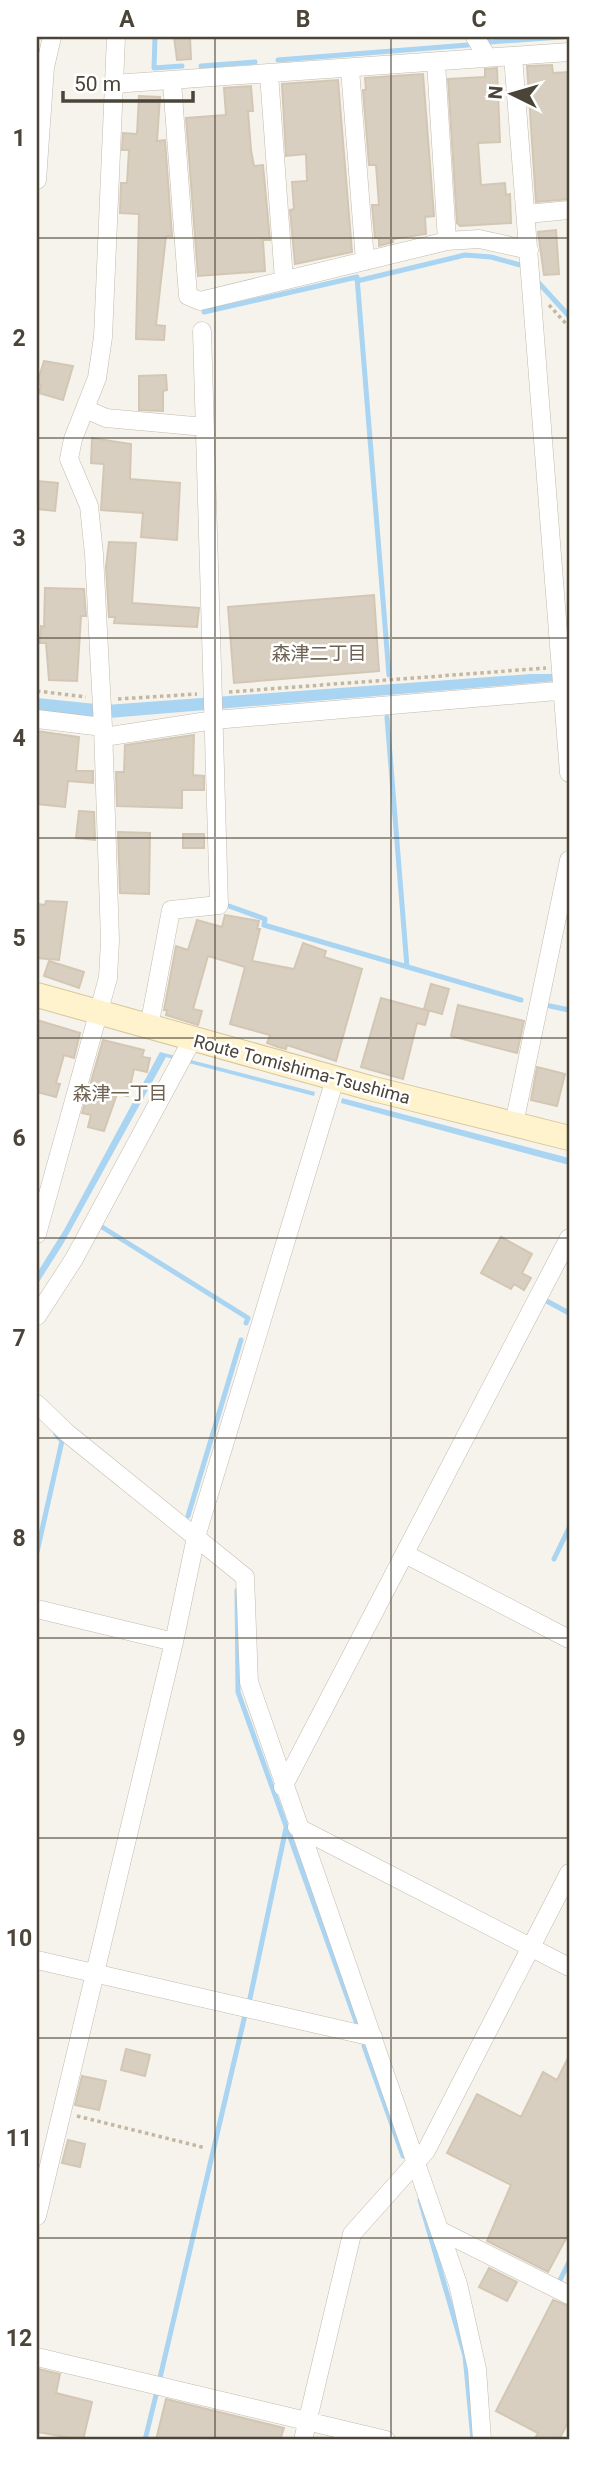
<svg xmlns="http://www.w3.org/2000/svg" width="606" height="2477" font-family="Roboto,'Noto Sans JP',sans-serif">
<style>
.water{fill:#a9d4f2}
.lines{fill:none;stroke-linecap:round;stroke-linejoin:round}
.stream{stroke:#a9d4f2;stroke-width:5}
.building{fill:#d8cfc1;stroke:#d3c7b4;stroke-width:2}
.minor-casing{stroke:#c2bbae;stroke-width:19}
.secondary-casing{stroke:#d6c79b;stroke-width:26}
.path{stroke:#c4b79f;stroke-width:3.5;stroke-dasharray:3.5 3.5;stroke-linecap:butt}
.minor{stroke:#fff;stroke-width:18}
.secondary{stroke:#fff3cd;stroke-width:24}
.grid{fill:none;stroke:#4b4439;stroke-width:2;stroke-opacity:0.55}
.labels{text-anchor:middle;dominant-baseline:central;stroke-width:5;stroke-linejoin:round;paint-order:stroke}
.street-label{font-size:18px;fill:#4b4439;stroke:#fff}
.neighbourhood-label{font-size:19px;fill:#6e6250;stroke:#fff}
.neatline{fill:none;stroke:#4b4439;stroke-width:2.5}
.grid-label{font-size:23px;text-anchor:middle;font-weight:bold;fill:#4b4439}
</style>
<rect width="100%" height="100%" fill="#f6f3ec"/>
<path class="water" d="M531,674H569V680L97,719L37,711V698L106,705Z
M160,1052L315,1092L314,1096L166,1057L63,1244L37,1285V1273L64,1230Z
M342,1098L569,1158V1165L341,1103Z"/>
<g class="lines">
<path class="stream" d="M155,37L154,68L182,66
M487,37L490,42L562,37
M278,60L468,45
M201,66L255,62
M357,281L465,255L491,257L520,265
M537,281L569,316
M204,312L357,277L389,675
M387,717L407,967
M229,906L265,919L264,925L521,1000
M550,1006L569,1010
M102,1227L248,1318L246,1323
M543,1299L569,1313
M188,1516L241,1340
M37,1552L62,1441L56,1434
M554,1559L569,1528
M237,1590L238,1692L357,2024
M249,2003L286,1828
M364,2046L403,2156
M420,2200L465,2356L473,2440
M559,2282L569,2262
M159,2382L245,2015
M145,2440L156,2395"/>
</g>
<path class="building" d="M174,37H190L191,59L177,60Z
M552,65L553,73L569,72V199L536,202L527,66Z
M497,68L500,142L478,143L481,185L505,183L506,195L510,194L511,223L460,226L457,223L448,79L485,77V69Z
M423,74L434,216L425,217L426,234L392,239L393,242L379,246V238H375L372,205H379L376,165H369L363,90H366L365,78Z
M338,80L352,252L295,264L290,210L294,209L292,182L307,181L306,154L286,156L282,84Z
M251,86L253,111H248L251,150L254,166L263,165L270,240H263L265,271L198,276L186,118L226,115L224,88Z
M139,96L160,97L157,141L165,140L172,236H166L156,325L165,326L164,340L136,339L139,214L120,213L121,183H127L129,150H122L123,133L137,134Z
M556,230L559,274L544,275L538,232Z
M44,361L73,366L63,400L39,393L41,385L37,384Z
M166,375L167,390L163,391V411L139,410V376Z
M92,438L131,444L130,479L180,483L177,540L141,537L143,513L101,510L104,464L91,463Z
M37,481L58,483L55,511L37,509Z
M109,542L136,543L132,603L199,608L197,627L114,623L115,617H109L106,567Z
M45,588L84,589L86,616H81L77,681L49,680L46,643H40L41,626L44,627Z
M374,595L379,671L234,683L228,607Z
M37,731L79,737L76,771H93V783L68,781L65,807L37,804Z
M194,735L193,775L204,776V790H182V808L117,806L116,772H124L125,745Z
M79,811L94,812L95,840L76,838Z
M118,832L150,833L149,894L120,893Z
M183,834H204V848H183Z
M46,901L67,902L59,960L37,958V904L45,905Z
M225,915L259,921L257,929H260L252,961L294,969L303,943L326,951L324,957L362,969L336,1061L287,1045L286,1049L278,1047L267,1043L270,1035L230,1024L245,967L208,956L193,1009L202,1011L198,1025L166,1015L167,1010H164L176,946L188,950L197,920L222,927Z
M49,961L84,972L79,988L44,976Z
M431,984L449,989L442,1014L424,1009Z
M381,998L429,1011L425,1025L417,1023L403,1079L361,1067Z
M458,1005L524,1021L517,1053L451,1036Z
M37,1020L80,1033L74,1058L64,1055L56,1083L60,1084L56,1097L37,1092Z
M103,1040L144,1050L142,1057L150,1058L147,1072L134,1069L128,1096L117,1094L104,1131L88,1127L91,1115L82,1113Z
M537,1067L565,1074L557,1106L531,1100Z
M501,1237L532,1254L522,1273L531,1278L524,1290L514,1284L511,1289L481,1273Z
M126,2049L150,2055L145,2076L121,2070Z
M569,2056V2233L548,2272L487,2241L511,2185L447,2153L477,2094L521,2117L543,2072L557,2080Z
M82,2076L106,2081L99,2110L75,2105Z
M68,2140L85,2144L80,2167L62,2163Z
M489,2268L517,2282L507,2301L479,2287Z
M553,2300L569,2306V2420L559,2440H534L538,2433L496,2411Z
M38,2369L60,2374L56,2393L92,2402L83,2440L37,2432Z
M166,2399L284,2428L280,2440H156Z"/>
<g class="lines">
<defs>
<path id="minor" d="M475,37L487,57
M513,56L569,773
M436,62L447,241
M350,69L365,261
M269,74L284,280
M172,82L188,296L200,301L447,241L479,239L529,250
M113,84L569,52
M37,180L45,67L52,37
M527,214L569,210
M85,409L106,418L205,427
M37,719L103,727
M104,737L214,720L569,690
M149,1027L171,910L219,905L202,331
M514,1124L569,860
M37,1234L108,978L110,940L103,727L94,554L89,506L69,459L73,439L97,378L103,337L116,37
M37,1316L74,1259L192,1040
M37,1404L67,1433L245,1577L249,1682L458,2284L477,2369L482,2440
M405,1554L569,1639
M37,1609L174,1642
M283,1787L569,1238
M297,1827L569,1967
M37,1960L373,2037
M37,2216L174,1642L196,1537L335,1079
M439,2230L569,2295
M37,2357L386,2440
M303,2440L352,2234L426,2151L569,1873"/>
<path id="secondary" d="M37,995L370,1088L569,1138"/>
</defs>
<use href="#minor" class="minor-casing"/>
<use href="#secondary" class="secondary-casing"/>
<path class="path" d="M549,305L569,327
M37,691L86,697
M229,692L546,668
M118,699L197,694
M77,2116L206,2148"/>
<use href="#minor" class="minor"/>
<use href="#secondary" class="secondary"/>
</g>
<path class="grid" d="M215,37V2440M391,37V2440M37,238H569M37,438H569M37,638H569M37,838H569M37,1038H569M37,1238H569M37,1438H569M37,1638H569M37,1838H569M37,2038H569M37,2238H569"/>
<g class="labels">
<g class="street-label">
<text transform="translate(302 1069) rotate(15)">Route Tomishima-Tsushima</text>
</g>
<g class="neighbourhood-label">
<text x="319" y="653">森津二丁目</text>
<text x="120" y="1093">森津一丁目</text>
</g>
</g>
<rect width="606" height="2477" fill="none" stroke="#ffffff" stroke-width="77"/>
<g transform="translate(512 94) rotate(275)" stroke="#ffffff" stroke-width="5" paint-order="stroke">
<path d="M0-5L12 26L0 18L-12 26Z" fill="#4b4439"/>
<text y="-10" font-size="19" font-weight="bold" text-anchor="middle" fill="#4b4439">N</text>
</g>
<path d="M63 91v10h130v-10" fill="none" stroke="#4b4439" stroke-width="3.5"/>
<text x="74" y="91" font-size="21" fill="#4b4439" stroke="#ffffff" stroke-width="5" paint-order="stroke">50 m</text>
<rect x="38" y="38" width="530" height="2400" class="neatline"/>
<g class="grid-label">
<text x="127" y="27">A</text>
<text x="303" y="27">B</text>
<text x="479" y="27">C</text>
<text x="19" y="146">1</text>
<text x="19" y="346">2</text>
<text x="19" y="546">3</text>
<text x="19" y="746">4</text>
<text x="19" y="946">5</text>
<text x="19" y="1146">6</text>
<text x="19" y="1346">7</text>
<text x="19" y="1546">8</text>
<text x="19" y="1746">9</text>
<text x="19" y="1946">10</text>
<text x="19" y="2146">11</text>
<text x="19" y="2346">12</text>
</g>
</svg>
